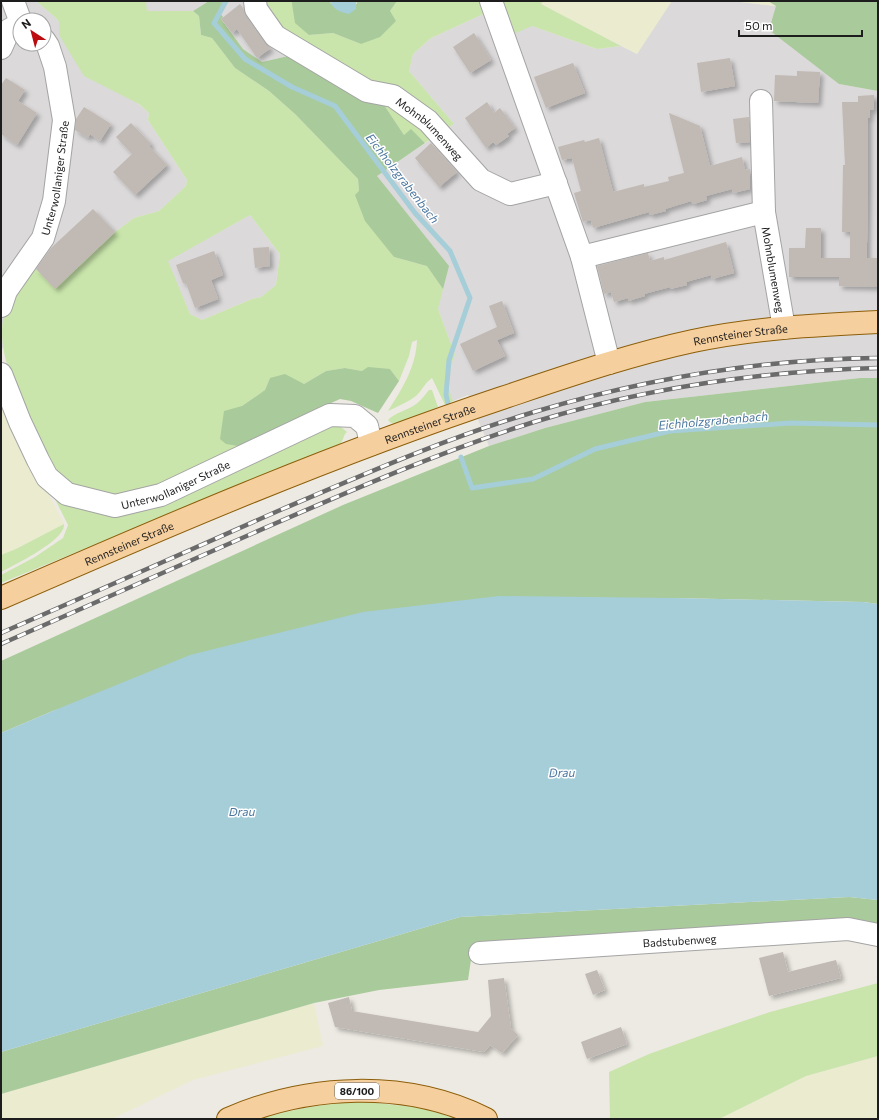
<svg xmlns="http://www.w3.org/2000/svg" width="879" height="1120" font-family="Commissioner,sans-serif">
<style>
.residential{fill:#dbd9da;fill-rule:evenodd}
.farmland{fill:#eaebcf}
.grass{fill:#c9e5ab;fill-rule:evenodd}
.forest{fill:#a9ca9a}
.water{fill:#a6ced8}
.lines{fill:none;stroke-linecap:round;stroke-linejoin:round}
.stream{stroke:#a6ced8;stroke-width:5}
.building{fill:#c1b9b3;filter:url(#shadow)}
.minor-casing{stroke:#a4a4a4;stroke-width:24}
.major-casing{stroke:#8c5e09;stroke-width:24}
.minor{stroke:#fff;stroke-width:22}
.major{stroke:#f6cf9f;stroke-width:22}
.rail-casing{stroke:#6b6b6b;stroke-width:4.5}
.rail{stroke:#fff;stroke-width:3;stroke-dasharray:9;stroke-linecap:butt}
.labels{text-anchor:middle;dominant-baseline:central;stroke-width:3;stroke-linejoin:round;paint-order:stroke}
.shield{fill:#fff;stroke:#616161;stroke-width:1}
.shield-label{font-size:10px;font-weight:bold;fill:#1d1d1d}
.street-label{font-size:11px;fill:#1d1d1d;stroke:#fff}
.water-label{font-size:12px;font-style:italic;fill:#4c779f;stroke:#fff}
</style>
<defs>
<filter id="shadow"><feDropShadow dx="3.5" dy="3.5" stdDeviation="2" flood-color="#0004"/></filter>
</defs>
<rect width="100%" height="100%" fill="#edeae3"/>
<path class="residential" d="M1,1H36L56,18L59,22V35L149,113L148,120L187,180L186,186L159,211L134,218L115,232L55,289L33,266L2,326L3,348L1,350ZM20,20H44V44H20Z
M146,1H209L193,11H146Z
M230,1H251L297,54L262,62L243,49L221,19L218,11Z
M671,1H732L776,6L839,84L878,91V378H860L645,402L545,428L489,446L468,395L453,401L450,396L449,376L450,363L455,355L438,309L376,176L454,124L409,71L413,54L431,38L490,11L597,49L621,46L637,54Z
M250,215L280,254L276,285L261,297L252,299L202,320L190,314L167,261Z"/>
<path class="farmland" d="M543,1H672L637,54L541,4Z
M732,1H768L776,6Z
M1,391L49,489L50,497L64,524L16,549L1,555Z
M314,1003L323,1046L193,1080L112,1119H1V1094Z
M878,1056V1119H719L806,1076Z"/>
<path class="grass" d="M36,1H146L147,11H193L199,16L201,35L212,38L235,68L269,91L295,114L358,179L359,191L394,257L427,266L443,289L438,309L455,355C449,367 446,388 453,401L445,405L432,378C425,383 422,390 417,395C409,402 398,406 388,411C402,389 416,367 417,340L412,342L409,356L399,381L390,369L362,371L345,368L326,371L304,384L270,378L265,390L242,406L250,448L177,483L98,499L55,475L45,457L6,361C1,341 0,321 8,302C13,290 25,277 33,266L55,288L115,232L134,218L159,211L186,186L187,180L148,120L149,113L139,104L84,76L59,35V22L56,18ZM250,215L280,254L276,285L261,297L252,299L202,320L190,314L168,261Z
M258,1H292V4L309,35L333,33L361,44L390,11L397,1H486L490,11L431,38L413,54L409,71L454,124L440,133L289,37Z
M496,1H543L541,4L621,46L597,49L532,26L509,36Z
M380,99L434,137L425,143L411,130L404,135Z
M429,390H432L438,407L399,424L391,423L388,420C395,413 405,411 413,406C420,402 424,396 429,390Z
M332,424L341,427L347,432C343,435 344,440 340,444L1,583V575L35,557L63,538L68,525L54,497L55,494L76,507L94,512L110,514L171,501L194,492L222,479Z
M64,524C66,540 14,565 1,572V555L16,549Z
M878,983V1056L806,1076L719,1119H610L609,1072L649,1054L708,1033L770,1012Z
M358,1101L422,1108L457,1119H260C292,1109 324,1104 358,1101Z"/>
<path class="forest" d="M209,1H230L218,11L223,17L221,19L243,49L262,62L297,54L380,99L404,135L411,129L425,143L377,176L449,266L443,289L427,266L394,257L365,221L355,195L359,191L358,179L295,114L269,91L235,68L212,38L201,35L199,16L193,11Z
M292,1H330L331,4H357L356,1H397L390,11L396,21L380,37L361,44L333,33L309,35L295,23L292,4Z
M768,1H878V91L839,84L769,30L776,6Z
M368,367L390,369L399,381L378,413L351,401L340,399L298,418L257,442L250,448L226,444L220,439L224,411L242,406L265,390L270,378L285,374L304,384L326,371L345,368L362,371Z
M860,378H878V604L863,602L675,598L55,710L1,733V661L343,505L489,446L545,428L645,402Z
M849,897L878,900V926L473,946L468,980L379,990L314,1003L1,1094V1052L460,917Z"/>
<path class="water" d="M330,1H356V9L349,14C341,12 333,10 330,1Z
M499,596L675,598L863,602L878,604V900L849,897L460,917L1,1052V733L55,710L190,655L363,612Z"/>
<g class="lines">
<path class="stream" d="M226,1L214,23L245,59L292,87L335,106L415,213L450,251L470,298L449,360L446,395L450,411
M461,457L472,488L533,479L595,449L670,431L791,423L878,425"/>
</g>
<path class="building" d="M240,4L243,8L246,16L265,43L271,48L257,58L237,29L232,33L221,19Z
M474,33L491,60L470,73L453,47Z
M730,58L735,86L701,92L697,63Z
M573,63L585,93L546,108L534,77Z
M797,71L820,72L818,103L774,101L775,75L797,76Z
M6,78L25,90L18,101L37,113L17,145L1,134V85Z
M874,95V110H870V118H868V189L867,243V258H878V287L839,286V277H789V248H805L806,228H821V258H850V232H842L843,165H845L842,102H858V96Z
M487,102L494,113L500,108L515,128L507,134L509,136L496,145L493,142L486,148L465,118Z
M84,107L111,124L100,141L90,134L88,138L75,130L76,119Z
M669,113L700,126L710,166L742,157L745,170L750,169V189L733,193L732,189L706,196L707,200L693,204L691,201L665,209L666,211L650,215L649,212L593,228L591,220L583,222L574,193L581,191L572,158L562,160L558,147L584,140L585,142L599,138L613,192L644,184V187L669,181L668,177L684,173Z
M749,117L750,142L736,143L733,119Z
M131,123L151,144L149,146L167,165L135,195L113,172L132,154L116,137Z
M431,143L457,172L439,187L415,158Z
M93,209L115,232L55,289L36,269L51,248Z
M726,242L734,273L712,279L711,275L686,282L687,285L670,289V287L644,294L645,296L628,301V298L614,302L611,292L604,294L597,266L648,253L650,261L664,257V260Z
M269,247L270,266L255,268L253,248Z
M214,251L223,275L211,280L218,299L195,308L186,283H183L176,265Z
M502,301L514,333L497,340L505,356L473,371L460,344L497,327L489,306Z
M783,952L788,972L836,960L841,978L769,996L759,958Z
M597,970L605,990L593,995L585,974Z
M504,978L511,1028L518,1035L502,1053L490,1045L484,1052L335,1027L328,1003L349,997L352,1011L478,1032L491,1016L488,980Z
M621,1027L627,1044L587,1059L581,1042Z"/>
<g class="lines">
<defs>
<g id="minor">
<path d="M13,1L20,20"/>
<path id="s1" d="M255,1L256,9L275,36L367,91L393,96L428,121L481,180L510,194L556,183"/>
<path d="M491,1L582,257L609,363"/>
<path d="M1,48L9,30L20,24"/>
<path d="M761,101L764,212"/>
<path id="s2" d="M582,257L764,212L784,328"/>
<path id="s3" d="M1,306L6,291L43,238L54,201L64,120L55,67L48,46L44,40"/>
<path id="s4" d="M1,374L20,422L38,460L47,477L67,494L115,506L161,495L330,415L355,416L367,426L371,444"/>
<path id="s5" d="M480,953L848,929L878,935"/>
</g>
<g id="major">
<path id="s6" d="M1,598C166,526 331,455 502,398C565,377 628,355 693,341C754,328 816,325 878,322"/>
<path d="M228,1119C308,1084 406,1079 486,1119"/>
</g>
</defs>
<use href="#minor" class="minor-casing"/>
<use href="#major" class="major-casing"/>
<use href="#minor" class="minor"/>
<use href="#major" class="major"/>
<defs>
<path id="rail" d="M1,633C93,593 186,552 278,511C362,475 446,438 534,412C645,379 762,359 878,358
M1,644C92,604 183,564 274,524C359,487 445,450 534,422C645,388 762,371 878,368"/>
</defs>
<use href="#rail" class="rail-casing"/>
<use href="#rail" class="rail"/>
</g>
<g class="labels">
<rect class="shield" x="335" y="1083" width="44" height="16" rx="3"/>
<g class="shield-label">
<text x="357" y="1091">86/100</text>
</g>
<g class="street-label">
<text stroke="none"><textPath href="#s1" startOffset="224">Mohnblumenweg</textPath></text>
<text stroke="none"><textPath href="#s3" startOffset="142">Unterwollaniger Straße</textPath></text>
<text stroke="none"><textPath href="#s2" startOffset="246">Mohnblumenweg</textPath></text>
<text stroke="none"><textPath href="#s6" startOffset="787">Rennsteiner Straße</textPath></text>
<text stroke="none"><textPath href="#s6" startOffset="463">Rennsteiner Straße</textPath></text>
<text stroke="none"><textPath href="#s4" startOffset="253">Unterwollaniger Straße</textPath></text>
<text stroke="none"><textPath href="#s6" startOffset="139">Rennsteiner Straße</textPath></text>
<text stroke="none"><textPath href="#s5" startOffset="200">Badstubenweg</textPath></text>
</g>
<g class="water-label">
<text transform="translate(403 178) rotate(52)">Eichholzgrabenbach</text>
<text transform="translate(713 420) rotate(-5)">Eichholzgrabenbach</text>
<text transform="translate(562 772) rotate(-1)">Drau</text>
<text x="242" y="811">Drau</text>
</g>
</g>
<rect width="879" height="1120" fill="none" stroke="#1d1d1d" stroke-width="4"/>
<g transform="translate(32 32) rotate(324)"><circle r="19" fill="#ffffff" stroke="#a5a5a5"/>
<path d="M0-3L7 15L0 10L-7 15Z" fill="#bd0c10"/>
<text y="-6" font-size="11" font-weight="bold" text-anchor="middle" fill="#1d1d1d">N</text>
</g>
<path d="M739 30v6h123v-6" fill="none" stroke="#1d1d1d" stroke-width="2"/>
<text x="745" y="30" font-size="12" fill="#1d1d1d" stroke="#ffffff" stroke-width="3" paint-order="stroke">50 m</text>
</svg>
